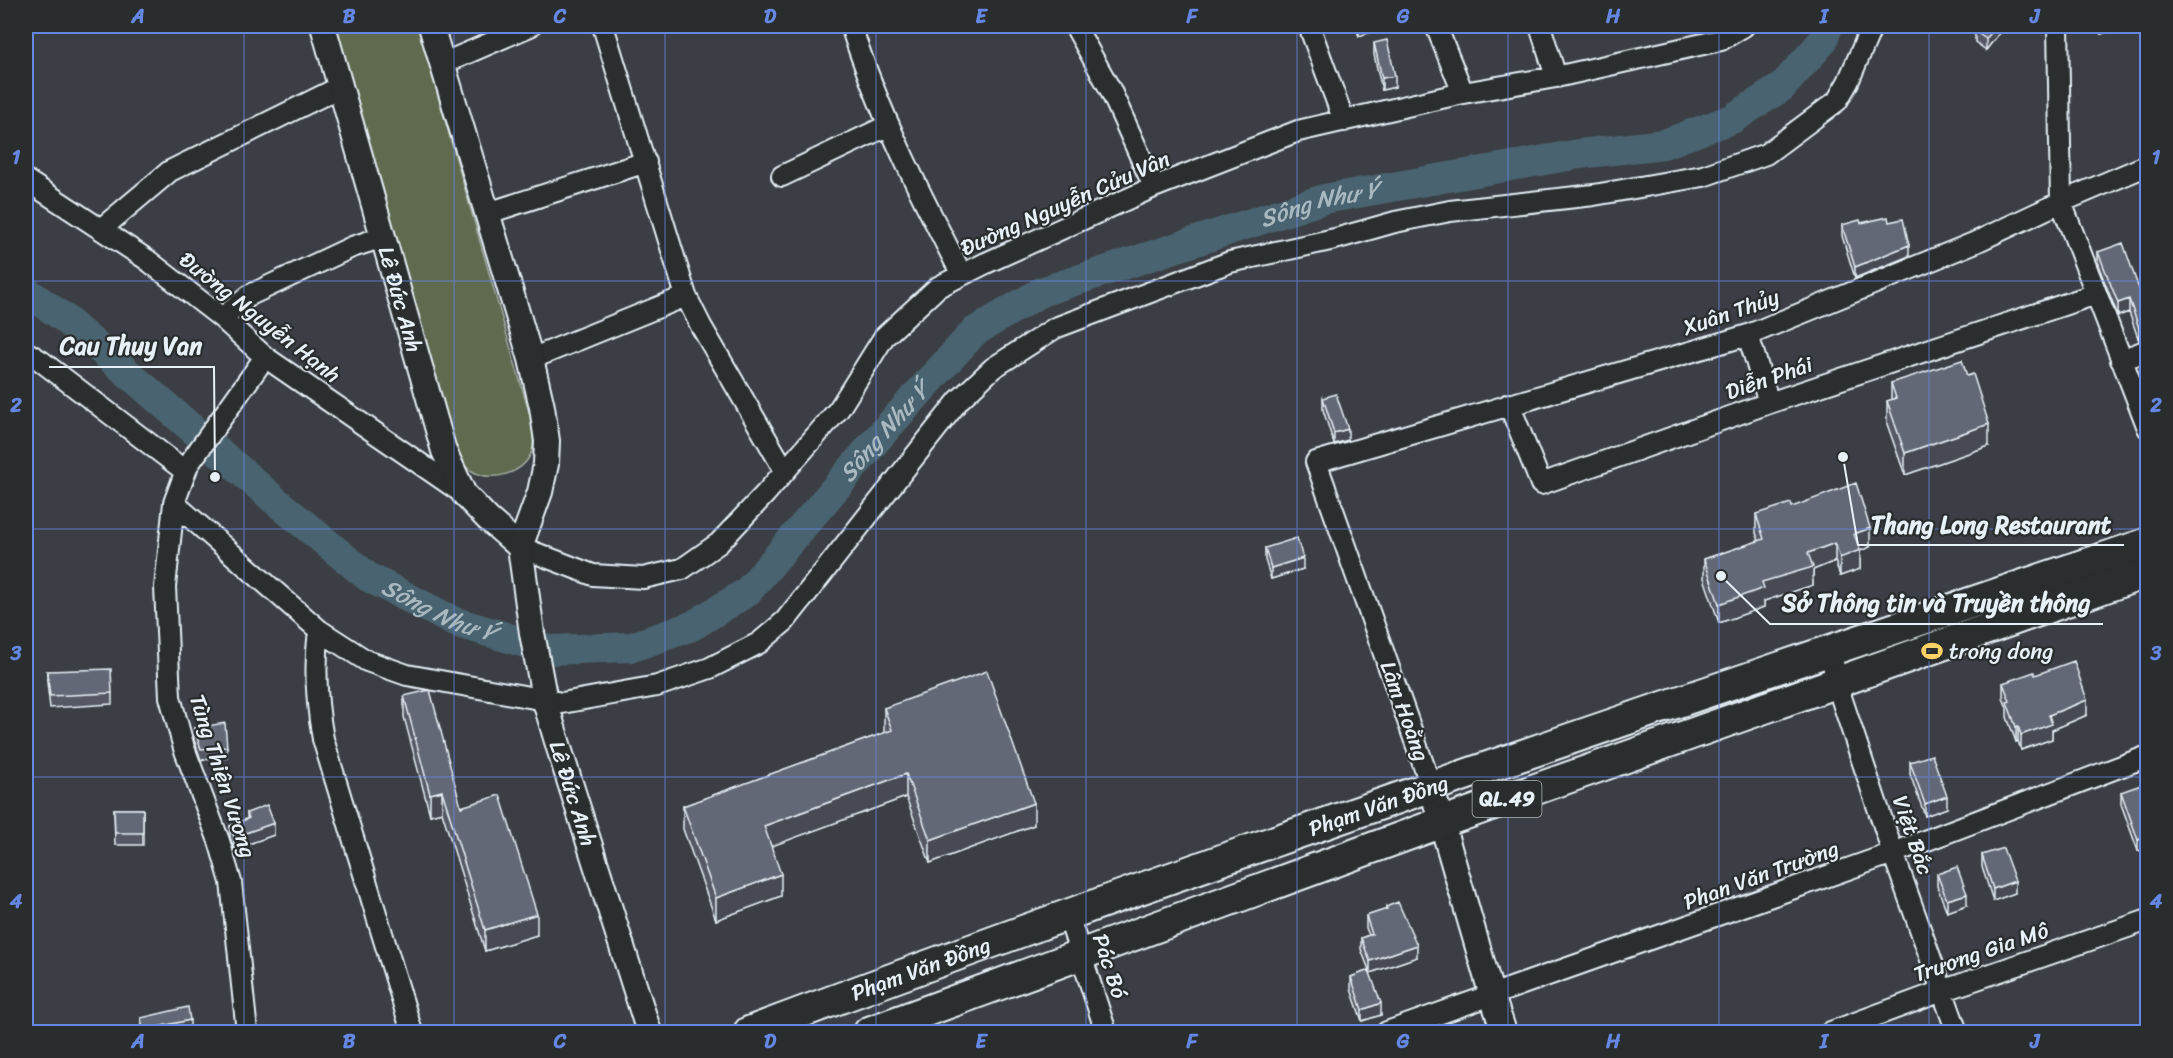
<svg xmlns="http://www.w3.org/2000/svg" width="2173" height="1058" font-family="Sriracha,sans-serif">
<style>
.green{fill:#606a50;stroke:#a4aea4;stroke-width:1.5}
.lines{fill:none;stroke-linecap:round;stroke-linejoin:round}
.river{stroke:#4a646f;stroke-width:30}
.minor-casing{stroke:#e8f1f8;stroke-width:24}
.tertiary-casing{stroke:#e8f1f8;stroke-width:28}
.primary-casing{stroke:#e8f1f8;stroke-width:34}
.minor{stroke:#2a2d2e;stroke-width:20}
.tertiary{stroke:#2a2d2e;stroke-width:24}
.primary{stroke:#2a2d2e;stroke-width:30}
.wall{fill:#565965;stroke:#e8f1f8;stroke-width:1.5}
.shaded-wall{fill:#464853;stroke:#e8f1f8;stroke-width:1.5}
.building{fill:#646776;stroke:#e8f1f8;stroke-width:1.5}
.grid{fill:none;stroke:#6487e3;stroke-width:1.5;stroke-opacity:0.55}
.labels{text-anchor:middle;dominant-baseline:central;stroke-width:4.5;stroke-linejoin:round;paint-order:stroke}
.shield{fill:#2a2d2e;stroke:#afb6bb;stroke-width:1.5}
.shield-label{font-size:21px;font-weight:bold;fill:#e8f1f8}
.street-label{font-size:22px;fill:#e8f1f8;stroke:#2a2d2e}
.poi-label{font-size:22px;fill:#e8f1f8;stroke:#2a2d2e;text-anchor:start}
.water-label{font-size:24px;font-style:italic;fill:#a9b9c1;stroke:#2a2d2e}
.leader{fill:none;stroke:#e8f1f8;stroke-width:2}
.callout-dot{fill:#e8f1f8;stroke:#2a2d2e;stroke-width:2}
.callout-label{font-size:24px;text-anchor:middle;font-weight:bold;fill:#e8f1f8;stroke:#2a2d2e;stroke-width:4.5;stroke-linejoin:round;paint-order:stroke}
.neatline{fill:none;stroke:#6487e3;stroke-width:2}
.grid-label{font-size:20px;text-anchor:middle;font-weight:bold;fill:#6487e3}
</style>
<rect width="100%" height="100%" fill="#3b3e44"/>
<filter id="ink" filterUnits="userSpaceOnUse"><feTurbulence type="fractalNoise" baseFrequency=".0167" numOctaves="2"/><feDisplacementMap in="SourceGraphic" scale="12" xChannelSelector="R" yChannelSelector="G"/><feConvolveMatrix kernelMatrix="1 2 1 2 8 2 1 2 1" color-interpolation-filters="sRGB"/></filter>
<g filter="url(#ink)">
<path class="green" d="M332,26H418L531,419C533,429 535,441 532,451C524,474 491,483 472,471C463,467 459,458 455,449Z"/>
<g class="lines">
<path class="river" id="s1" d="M26,291L64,318L278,503L368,577L455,622L549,650L632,647L692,626L747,592L884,431L974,332L1041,292L1324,199L1579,154L1664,144L1732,119L1782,87L1823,41L1828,26"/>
<defs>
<path id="minor" d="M603,26L686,296L701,326L785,471
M851,26C879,113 920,194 962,275
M1075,26L1110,89L1154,187
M1309,26L1344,121
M1436,26L1463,93
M1540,26L1556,77
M2058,26L2061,202L2148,428
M442,64L530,26
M782,176L889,125
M26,180L146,259L222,318L265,357L464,494
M488,213L646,162
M101,229L170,171L340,87
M222,318L250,295L352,247L383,237
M1748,335L1769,403
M26,352L41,361L185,471
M531,359L686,296
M2121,360L2148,350
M1509,404L1541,484L1769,403L2096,294
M174,503L319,630L367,661L407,675L562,703L657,686L710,668L759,643L785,621L959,400L993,368L1055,328L1230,262L1335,239L1395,222L1450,211L1594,195L1703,176L1766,154L1837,101L1848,82L1872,26
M520,547L593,575L643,578L682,569L719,543L766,493L839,409L884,337L938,287L986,263L1154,187L1298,131L1463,93L1556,77L1721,40L1744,26
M319,630C314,668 316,701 323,739L412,1032
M1831,650L1836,682L1893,853L1957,1032
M1431,786L1316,462L1748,335L1976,242L2061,202L2148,165
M1068,915L1106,1032
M247,1032L231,882L219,841L184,748L170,697L165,587L174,503L188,465L265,357
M1387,1032L1893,853L2148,756
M1831,1032L1942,991L2148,920"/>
<g id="tertiary">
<path id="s2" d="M323,26L444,451L464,494L488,519L520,547"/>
<path id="s3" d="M431,26L531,359L542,407L547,441L546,464L540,492L520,547L532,633L545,701L559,748L649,1032"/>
<path d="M1431,786L1492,996L1504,1032"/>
</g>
<g id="primary">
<path id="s4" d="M749,1032C1211,858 1679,701 2148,543"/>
<path d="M869,1032L1443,822L2148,572"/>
</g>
</defs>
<use href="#minor" class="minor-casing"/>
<use href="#tertiary" class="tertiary-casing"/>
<use href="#primary" class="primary-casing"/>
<use href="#minor" class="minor"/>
<use href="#tertiary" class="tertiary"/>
<use href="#primary" class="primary"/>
</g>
<path class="wall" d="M1355,26H1389L1359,36Z
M2005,26L1986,50L1975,42V31Z
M2098,26H2126L2101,34Z
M1374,43L1395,87L1382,90L1374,55Z
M1889,222L1909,256L1855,278L1842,236V225Z
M2098,252L2139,289V341L2129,312L2118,316L2098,265Z
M1967,376L1989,446L1905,475L1887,424V401L1891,400V383Z
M1323,398L1348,440L1334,444L1323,410Z
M1792,507L1870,547L1860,551V569L1840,576L1835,561L1813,570V585L1764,601V607L1719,623L1704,578V559L1759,541L1756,533V514Z
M1265,548L1303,569L1271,579L1265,560Z
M47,671L112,693V704L50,708L47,682Z
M2035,675L2087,715L2052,730V739L2021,750L2018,741L2016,742L2007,717V708L2003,698V683Z
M2148,693V729L2140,707V696Z
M404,696L461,807L537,935L485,951L442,812L430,815L404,717Z
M884,708L1034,825L930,863L906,797L771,846L781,896L716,920L683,829V806L884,733Z
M194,728L227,747V758L201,760L194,740Z
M1910,762L1947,808L1925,816L1910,774Z
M2121,792L2148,804V848L2138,851L2121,804Z
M114,809H143V845H115Z
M247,813L274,835L234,849L230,837V826L247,819Z
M1982,855L2015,893L1993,901L1982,867Z
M1937,874L1967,905L1947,912L1937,886Z
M1386,907L1417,957L1370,973L1381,1015L1362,1021L1351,989V977L1369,970L1361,949V938L1369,935L1366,928V916L1386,910Z
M141,1018L190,1031L185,1032H141Z"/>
<path class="shaded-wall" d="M1359,26H1389L1359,36Z
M1996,26H2005L1986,50V39Z
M2101,26H2126L2101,34Z
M1395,76V87L1382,90V78Z
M1909,245V256L1855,278V267Z
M2129,299V312L2118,316V303Z
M2148,326V339L2139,341V328Z
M1989,424V446L1905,475V453Z
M1348,429V440L1334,444V433Z
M1870,528V547L1860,551V569L1840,576V558L1854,534Z
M1835,543V561L1813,570V585L1764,601V607L1719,623V604L1762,582L1808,553Z
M1303,558V569L1271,579V568Z
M2087,700V715L2052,730V739L2021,750V735L2049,715Z
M2018,726V741L2016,742V727Z
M906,774V797L764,849V826Z
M442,791V812L430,815V794Z
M1947,796V808L1925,816V804Z
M1034,803V825L930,863V840Z
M274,823V835L234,849V837Z
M2148,836V848L2138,851V840Z
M781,874V896L716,920V898Z
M2015,881V893L1993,901V889Z
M1967,894V905L1947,912V900Z
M537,914V935L485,951V930Z
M1417,945V957L1370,973V961Z
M1381,1003V1015L1362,1021V1010Z
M190,1020V1031L185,1032H143V1030Z"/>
<path class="building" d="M1979,26H1996L1986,39L1975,31Z
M1387,40L1395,76L1382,78L1374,43Z
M1888,217L1889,222L1903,219L1909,245L1855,267L1842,225L1860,220L1861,223Z
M2123,243L2139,289L2148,286V326L2139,328L2129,299L2118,303L2098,252Z
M1962,360L1967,376L1973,374L1989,424L1905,453L1887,401L1896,398L1891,383Z
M1336,394L1348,429L1334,433L1323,398Z
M1856,483L1870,528L1854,534L1860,550L1840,558L1835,543L1808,553L1813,567L1762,582L1764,588L1719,604L1704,559L1764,539L1756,514L1791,503L1792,507Z
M1297,538L1303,558L1271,568L1265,548Z
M2074,661L2087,700L2049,715L2052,724L2021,735L2018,726L2016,727L2007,702L2010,701L2003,683L2034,672L2035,675Z
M111,669L112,693L50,696L47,671Z
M987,671L1034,803L930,840L906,774L764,826L781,874L716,898L683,806L892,730L884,708Z
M430,690L461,807L500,795L537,914L485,930L442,791L430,794L404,696Z
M2148,693V717L2140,696Z
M225,723L227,747L201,749L194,728Z
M1932,755L1947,796L1925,804L1910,762Z
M2141,785L2148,804V836L2138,840L2121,792Z
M267,805L274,823L234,837L230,826L249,818L247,813Z
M114,809H143V833H115Z
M2003,848L2015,881L1993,889L1982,855Z
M1957,867L1967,894L1947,900L1937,874Z
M1398,902L1417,945L1370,961L1361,938L1372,934L1366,916L1387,909L1386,907Z
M1369,970L1381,1003L1362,1010L1351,977Z
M188,1007L190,1020L143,1030L141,1018Z"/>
</g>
<path class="grid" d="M244,26V1032M454,26V1032M665,26V1032M876,26V1032M1086,26V1032M1297,26V1032M1508,26V1032M1719,26V1032M1929,26V1032M26,281H2148M26,529H2148M26,777H2148"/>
<defs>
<symbol id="stadium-bare" viewBox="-9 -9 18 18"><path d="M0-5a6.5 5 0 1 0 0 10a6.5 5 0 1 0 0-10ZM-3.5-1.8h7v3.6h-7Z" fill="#ffd166" stroke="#2a2d2e" stroke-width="2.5" paint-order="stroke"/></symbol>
</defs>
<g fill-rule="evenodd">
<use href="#stadium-bare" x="1917" y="636" width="30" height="30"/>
</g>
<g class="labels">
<rect class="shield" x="1472.5" y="781" width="69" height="36" rx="4.5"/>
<g class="shield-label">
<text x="1507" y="799">QL.49</text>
</g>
<g class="street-label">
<text transform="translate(1065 203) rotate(-24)">Đường Nguyễn Cửu Vân</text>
<text stroke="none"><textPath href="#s2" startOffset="284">Lê Đức Anh</textPath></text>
<text transform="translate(1731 312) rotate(-19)">Xuân Thủy</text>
<text transform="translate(260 317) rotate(38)">Đường Nguyễn Hạnh</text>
<text transform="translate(1769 378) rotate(-19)">Diễn Phái</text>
<text transform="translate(1405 711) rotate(70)">Lâm Hoằng</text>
<text transform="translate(223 776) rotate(72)">Tùng Thiện Vương</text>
<text stroke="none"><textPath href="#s3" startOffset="794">Lê Đức Anh</textPath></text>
<text stroke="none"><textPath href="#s4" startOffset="669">Phạm Văn Đồng</textPath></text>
<text transform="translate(1913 835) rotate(71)">Việt Bắc</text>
<text transform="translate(1761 875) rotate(-20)">Phan Văn Trường</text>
<text transform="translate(1981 952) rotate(-19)">Trương Gia Mô</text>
<text transform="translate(1110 966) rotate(72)">Pác Bó</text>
<text stroke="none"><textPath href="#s4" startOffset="183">Phạm Văn Đồng</textPath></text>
</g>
<g class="poi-label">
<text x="1949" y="651">trong dong</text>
</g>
<g class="water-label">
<text stroke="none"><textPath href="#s1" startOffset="1569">Sông Như Ý</textPath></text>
<text stroke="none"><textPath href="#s1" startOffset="1064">Sông Như Ý</textPath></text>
<text stroke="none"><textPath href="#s1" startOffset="525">Sông Như Ý</textPath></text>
</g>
</g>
<path class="leader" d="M215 477L214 367H49M1843 457L1858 545H2124M1721 576L1770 624H2103"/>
<g class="callout-dot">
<circle cx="215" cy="477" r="6"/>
<circle cx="1843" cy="457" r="6"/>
<circle cx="1721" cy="576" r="6"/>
</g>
<g class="callout-label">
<text x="131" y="354">Cau Thuy Van</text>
<text x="1991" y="533">Thang Long Restaurant</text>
<text x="1936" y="611">Sở Thông tin và Truyền thông</text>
</g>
<rect width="2173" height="1058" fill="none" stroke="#2a2d2e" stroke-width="66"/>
<rect x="33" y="33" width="2107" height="992" class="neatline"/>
<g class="grid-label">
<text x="138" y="23">A</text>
<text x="349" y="23">B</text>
<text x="560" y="23">C</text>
<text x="770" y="23">D</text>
<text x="981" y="23">E</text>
<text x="1192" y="23">F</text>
<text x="1403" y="23">G</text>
<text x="1613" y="23">H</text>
<text x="1824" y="23">I</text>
<text x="2035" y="23">J</text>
<text x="16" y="164">1</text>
<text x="2156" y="164">1</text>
<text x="16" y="412">2</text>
<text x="2156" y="412">2</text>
<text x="16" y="660">3</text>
<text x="2156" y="660">3</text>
<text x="16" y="908">4</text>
<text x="2156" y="908">4</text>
<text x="138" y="1048">A</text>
<text x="349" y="1048">B</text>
<text x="560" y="1048">C</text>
<text x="770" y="1048">D</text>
<text x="981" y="1048">E</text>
<text x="1192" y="1048">F</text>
<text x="1403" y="1048">G</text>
<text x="1613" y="1048">H</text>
<text x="1824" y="1048">I</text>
<text x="2035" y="1048">J</text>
</g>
</svg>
